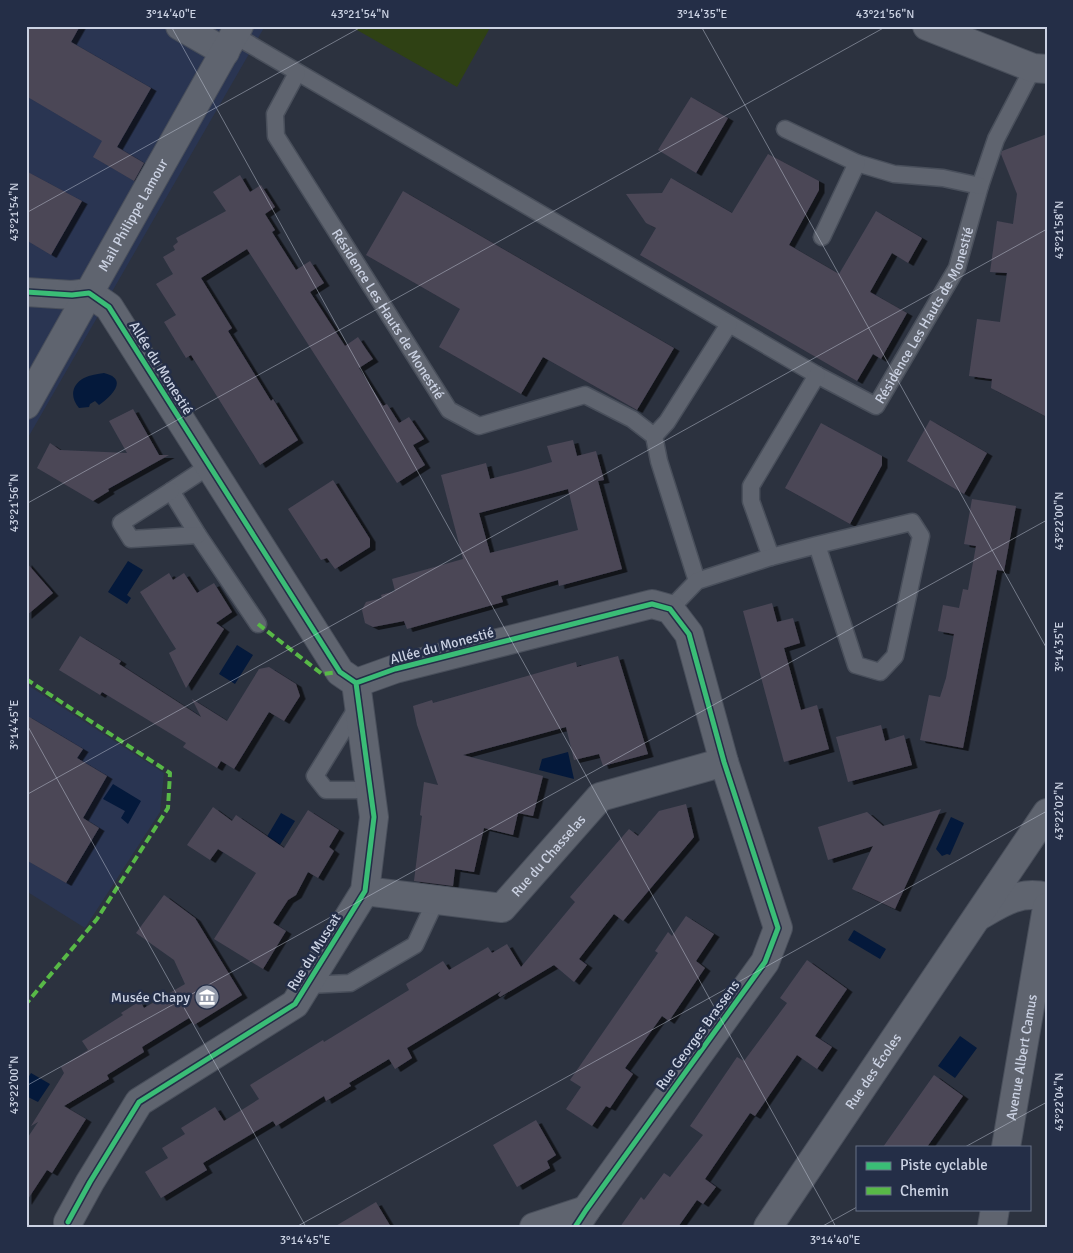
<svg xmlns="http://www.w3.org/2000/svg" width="1073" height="1253" font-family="Signika,sans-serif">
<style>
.built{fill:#2a3552}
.green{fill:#2f4114}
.water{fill:#04193b}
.building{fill:#4b4757;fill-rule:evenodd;filter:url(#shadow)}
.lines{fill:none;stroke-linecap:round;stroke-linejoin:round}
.service-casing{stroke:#494f5b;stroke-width:19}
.minor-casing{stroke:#494f5b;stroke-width:30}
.tertiary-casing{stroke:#494f5b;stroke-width:30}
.service{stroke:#5f646f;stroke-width:16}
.minor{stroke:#5f646f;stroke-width:28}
.tertiary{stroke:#5f646f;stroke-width:28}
.quiet{stroke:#58b947;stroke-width:4;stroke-dasharray:8 4;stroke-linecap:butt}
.cycleway-casing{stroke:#242e47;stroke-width:8}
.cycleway{stroke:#3abd76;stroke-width:5}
.ticks{fill:none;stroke:#cbd2e3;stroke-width:1;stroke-opacity:0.45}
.labels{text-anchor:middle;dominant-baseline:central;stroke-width:5;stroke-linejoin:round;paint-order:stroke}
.street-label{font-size:14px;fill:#cbd2e3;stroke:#242e47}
.poi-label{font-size:14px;fill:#cbd2e3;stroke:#242e47;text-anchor:end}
.neatline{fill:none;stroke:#cbd2e3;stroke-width:2}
.ticks-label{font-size:12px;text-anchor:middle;fill:#cbd2e3}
</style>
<defs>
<filter id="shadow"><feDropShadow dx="5.5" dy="3" stdDeviation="0" flood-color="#0009"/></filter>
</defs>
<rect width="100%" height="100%" fill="#2c323f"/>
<path class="built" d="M26,26H265L26,441Z
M26,684L164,773L160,812L85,928L26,891Z"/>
<path class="green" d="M350,26H491L457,87Z"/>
<path class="water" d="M104,373C129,379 112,396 99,405L95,401L90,404L89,407L79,408C70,398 71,385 84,378C90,375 98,374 104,373Z
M128,561L143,570L127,595L131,598L127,604L108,592Z
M237,645L253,655L235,684L219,674Z
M568,752L574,779L539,770L542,759Z
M113,784L141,801L128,824L121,818L125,811L103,799Z
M281,813L295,821L278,848L265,840Z
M951,817L964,823L950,855L947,854L942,856L936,849Z
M854,930L886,949L880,959L848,940Z
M960,1036L977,1048L955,1078L938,1066Z
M31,1073L50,1084L38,1102L26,1096V1081Z"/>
<path class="building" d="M26,26H80L71,42L151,88L117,147L144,163L134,181L93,157L102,141L26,96Z
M691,97L728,118L696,173L658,150Z
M1047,134V417L991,388L992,379L969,376L977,319L1000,322L1007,273L990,272L997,221L1013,224L1017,194L1001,154L1002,151Z
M768,154L819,181V190L789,245L839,274L876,211L922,238L908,263L892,253L870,292L907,313L881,359L873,354L857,381L640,255L656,228L646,223L626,194L662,193L671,178L732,213Z
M26,171L82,201L51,255L26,240Z
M240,175L250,192L261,185L275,207L265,214L275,230L272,232L296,270L310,261L324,283L310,292L345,346L358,337L366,349L373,359L359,368L383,406L387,404L399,423L409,417L424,439L413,445L425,465L397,483L247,249L201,278L232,328L228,331L271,401L273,399L298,440L260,465L191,355L186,358L164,322L176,315L156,284L173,274L163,257L175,250L173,246L178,242L176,238L226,211L213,192Z
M403,191L674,348L637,410L543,357L521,394L439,347L460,309L366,255Z
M133,409L159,455H169L108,489L109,491L93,501L37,468L50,443L60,450L127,453L109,421Z
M930,420L987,453L964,494L907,461Z
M821,423L882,456V465L850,524L785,488Z
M573,440L577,456L596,451L604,480L598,481L622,569L559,586L558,580L501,596L503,602L407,629L404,621L373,627L365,623L362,610L366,602L382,598L381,595L395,591L392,579L463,559L441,475L486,463L490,479L521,471L552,462L547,446ZM568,489L578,530L490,553L479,513Z
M333,480L370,539V547L335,569L327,558L321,560L288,509Z
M972,499L1016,506L1004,571L997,570L963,748L920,740L929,695L940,697L946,678L954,634L938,631L943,605L959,608L963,589L968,590L976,546L964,544Z
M26,562L53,593L26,616Z
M169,573L173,580L184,573L197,593L214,583L232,612L216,623L224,629L186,688L169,653L176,649L140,592Z
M772,603L777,622L793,618L800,643L784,648L801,710L817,705L829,749L784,762L743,611Z
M80,636L121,661L119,664L201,717L192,699L227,721L259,669L269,667L296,684L300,696L284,721L269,712L234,769L221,761L217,768L183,747L186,743L102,692L100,695L59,670Z
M618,656L648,754L603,766L599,754L574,760L566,727L463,755L543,776L533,816L518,813L513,835L484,828L474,872L455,869L453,886L414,881L422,816L420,815L424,782L438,785L417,725L413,706L432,700L433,703L576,662L577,667Z
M26,715L83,749L77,758L107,776L83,818L99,828L66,883L26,860Z
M881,725L885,741L904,735L912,765L848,782L836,737Z
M686,804L694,837L623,921L614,914L579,959L587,965L574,982L554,965L500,997L498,995L501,991L407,1048L412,1058L395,1069L389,1059L349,1083L351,1086L326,1101L324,1096L276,1126L273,1121L203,1163L207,1170L161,1198L145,1172L168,1158L162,1148L185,1134L181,1128L215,1107L224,1121L259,1099L250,1085L323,1040L324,1042L409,990L406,984L443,961L449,970L488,947L492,953L507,944L521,967L575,902L570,897L629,829L638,836L659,811Z
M213,807L232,821L236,815L284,848L308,810L339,830L329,847L334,851L318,878L308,872L296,895L288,900L273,923L286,931L263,969L214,939L256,873L218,849L210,860L187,845Z
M941,809L895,909L852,889L873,846L828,860L818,827L867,812L883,826Z
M164,895L195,918L242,995L194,1025L189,1018L142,1047L144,1052L107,1075L109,1079L64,1106L86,1119L52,1173L47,1170L26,1202V1140L38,1122L31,1126L64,1073L61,1067L88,1050L82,1041L123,1015L121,1013L140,1001L144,1008L185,984L174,960L136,933Z
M686,916L714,934L696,961L705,968L669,1021L662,1016L625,1068L633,1074L610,1108L606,1106L592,1126L566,1109L581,1087L570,1080L658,953L655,951L668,932L672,936Z
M807,960L847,989L815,1036L832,1047L817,1069L797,1055L755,1116L750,1113L705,1179L716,1187L703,1204L697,1200L678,1227H620L641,1197L644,1200L664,1173L670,1177L703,1135L690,1126L737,1057L744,1061L787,1003L780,998Z
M934,1075L963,1096L927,1147H883Z
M536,1120L556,1155L547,1161L550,1168L517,1187L493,1145Z
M376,1202L391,1227H334Z"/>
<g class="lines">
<defs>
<g id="service">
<path id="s1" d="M234,35L817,375L876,406L957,268L980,186L996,139L1033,68"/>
<path id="s2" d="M297,73L275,114L276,136L449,410L479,426L585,395L632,419L654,436L659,461L697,581"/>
<path d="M785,129L857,163L894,174L943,178L980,186"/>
<path d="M822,237L857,163"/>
<path d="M654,436L667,422L729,324"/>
<path d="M209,466L171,491L198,535L258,624"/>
<path d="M171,491L121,523L131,539L198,535"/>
<path d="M771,557L751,501V486L817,375"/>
<path d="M670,609L697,581L771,557L817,545L856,665L880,672L895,656L921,536L912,522L817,545"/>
<path d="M358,706L315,776L326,790H371"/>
<path d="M308,985L350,983L415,945L436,900"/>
</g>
<g id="minor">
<path d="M180,26L225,52"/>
<path d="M26,292L72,295L89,293L109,307L340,672L356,683L395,669L652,604L670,609L689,634L724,762L778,928L765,962L586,1210L575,1227"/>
<path id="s3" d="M26,405L239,26"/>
<path id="s4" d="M365,891L502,908L600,797L724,762"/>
<path d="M979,916C1001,903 1020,890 1047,897"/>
<path d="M68,1222L90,1182L139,1102L295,1004L365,891L374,817L356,683"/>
<path d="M534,1227L586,1210"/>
<path id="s5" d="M768,1227L1047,813"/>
</g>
<g id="tertiary">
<path d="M927,26L1033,68L1047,69"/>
<path id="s6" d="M1006,1147L1047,907"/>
<path d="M992,1227L995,1209"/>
</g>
</defs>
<use href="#service" class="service-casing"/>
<use href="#minor" class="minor-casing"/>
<use href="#tertiary" class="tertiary-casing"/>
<use href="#service" class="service"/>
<use href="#minor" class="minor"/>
<use href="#tertiary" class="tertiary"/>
<path class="quiet" d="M258,624L322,674L340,672
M26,679L170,773L168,808L97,919L26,1004"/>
<defs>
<path id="cycleway" d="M26,292L72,295L89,293L109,307L340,672L356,683L395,669L652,604L670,609L689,634L724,762L778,928L765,962L586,1210L575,1227
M68,1222L90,1182L139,1102L295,1004L365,891L374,817L356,683"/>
</defs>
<use href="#cycleway" class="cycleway-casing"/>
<use href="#cycleway" class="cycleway"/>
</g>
<path class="ticks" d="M171,26L836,1227M701,26L1047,649M26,213L363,26M26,504L887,26M26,723L306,1227M26,795L1047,229M26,1086L1047,520M965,1147L1047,1102M296,1227L1047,811M821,1227L857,1207"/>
<defs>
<symbol id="museum-disc" viewBox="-11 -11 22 22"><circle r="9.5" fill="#939aaa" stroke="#242e47"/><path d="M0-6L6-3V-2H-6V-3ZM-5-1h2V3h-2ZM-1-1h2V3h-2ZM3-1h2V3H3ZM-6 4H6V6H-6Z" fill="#fff"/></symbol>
</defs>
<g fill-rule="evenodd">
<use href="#museum-disc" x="193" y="983" width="28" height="28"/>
</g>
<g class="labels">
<g class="street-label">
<text stroke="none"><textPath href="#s3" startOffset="218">Mail Philippe Lamour</textPath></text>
<text stroke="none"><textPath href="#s1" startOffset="845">Résidence Les Hauts de Monestié</textPath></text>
<text stroke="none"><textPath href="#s2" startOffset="279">Résidence Les Hauts de Monestié</textPath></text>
<text transform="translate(161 368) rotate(58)">Allée du Monestié</text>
<text transform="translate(442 646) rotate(-15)">Allée du Monestié</text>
<text stroke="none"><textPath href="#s4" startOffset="208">Rue du Chasselas</textPath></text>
<text transform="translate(314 952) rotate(-58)">Rue du Muscat</text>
<text transform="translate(698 1035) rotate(-54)">Rue Georges Brassens</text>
<text stroke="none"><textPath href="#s6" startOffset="91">Avenue Albert Camus</textPath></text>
<text stroke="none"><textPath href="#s5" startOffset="188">Rue des Écoles</textPath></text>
</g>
<g class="poi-label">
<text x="190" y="997">Musée Chapy</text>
</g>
</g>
<rect width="1073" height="1253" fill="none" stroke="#242e47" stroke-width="55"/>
<rect x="856" y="1146" width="175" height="65" fill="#242e47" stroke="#677085"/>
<rect x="866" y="1162" width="25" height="8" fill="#3abd76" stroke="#677085"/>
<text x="900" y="1170" font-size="15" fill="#cbd2e3">Piste cyclable</text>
<rect x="866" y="1187" width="25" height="8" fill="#58b947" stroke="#677085"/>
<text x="900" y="1196" font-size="15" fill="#cbd2e3">Chemin</text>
<rect x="28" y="28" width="1018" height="1198" class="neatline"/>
<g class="ticks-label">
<text x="171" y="18">3°14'40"E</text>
<text x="360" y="18">43°21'54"N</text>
<text x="702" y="18">3°14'35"E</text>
<text x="885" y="18">43°21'56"N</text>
<text transform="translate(14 212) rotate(-90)" y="4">43°21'54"N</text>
<text transform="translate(1059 230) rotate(-90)" y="4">43°21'58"N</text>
<text transform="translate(14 503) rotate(-90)" y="4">43°21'56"N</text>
<text transform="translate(1059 521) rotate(-90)" y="4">43°22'00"N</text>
<text transform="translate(1059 647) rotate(-90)" y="4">3°14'35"E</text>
<text transform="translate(14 725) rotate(-90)" y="4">3°14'45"E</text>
<text transform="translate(1059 811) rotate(-90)" y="4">43°22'02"N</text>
<text transform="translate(14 1085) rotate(-90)" y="4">43°22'00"N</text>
<text transform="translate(1059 1102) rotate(-90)" y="4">43°22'04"N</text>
<text x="305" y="1244">3°14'45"E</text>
<text x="835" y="1244">3°14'40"E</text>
</g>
</svg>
